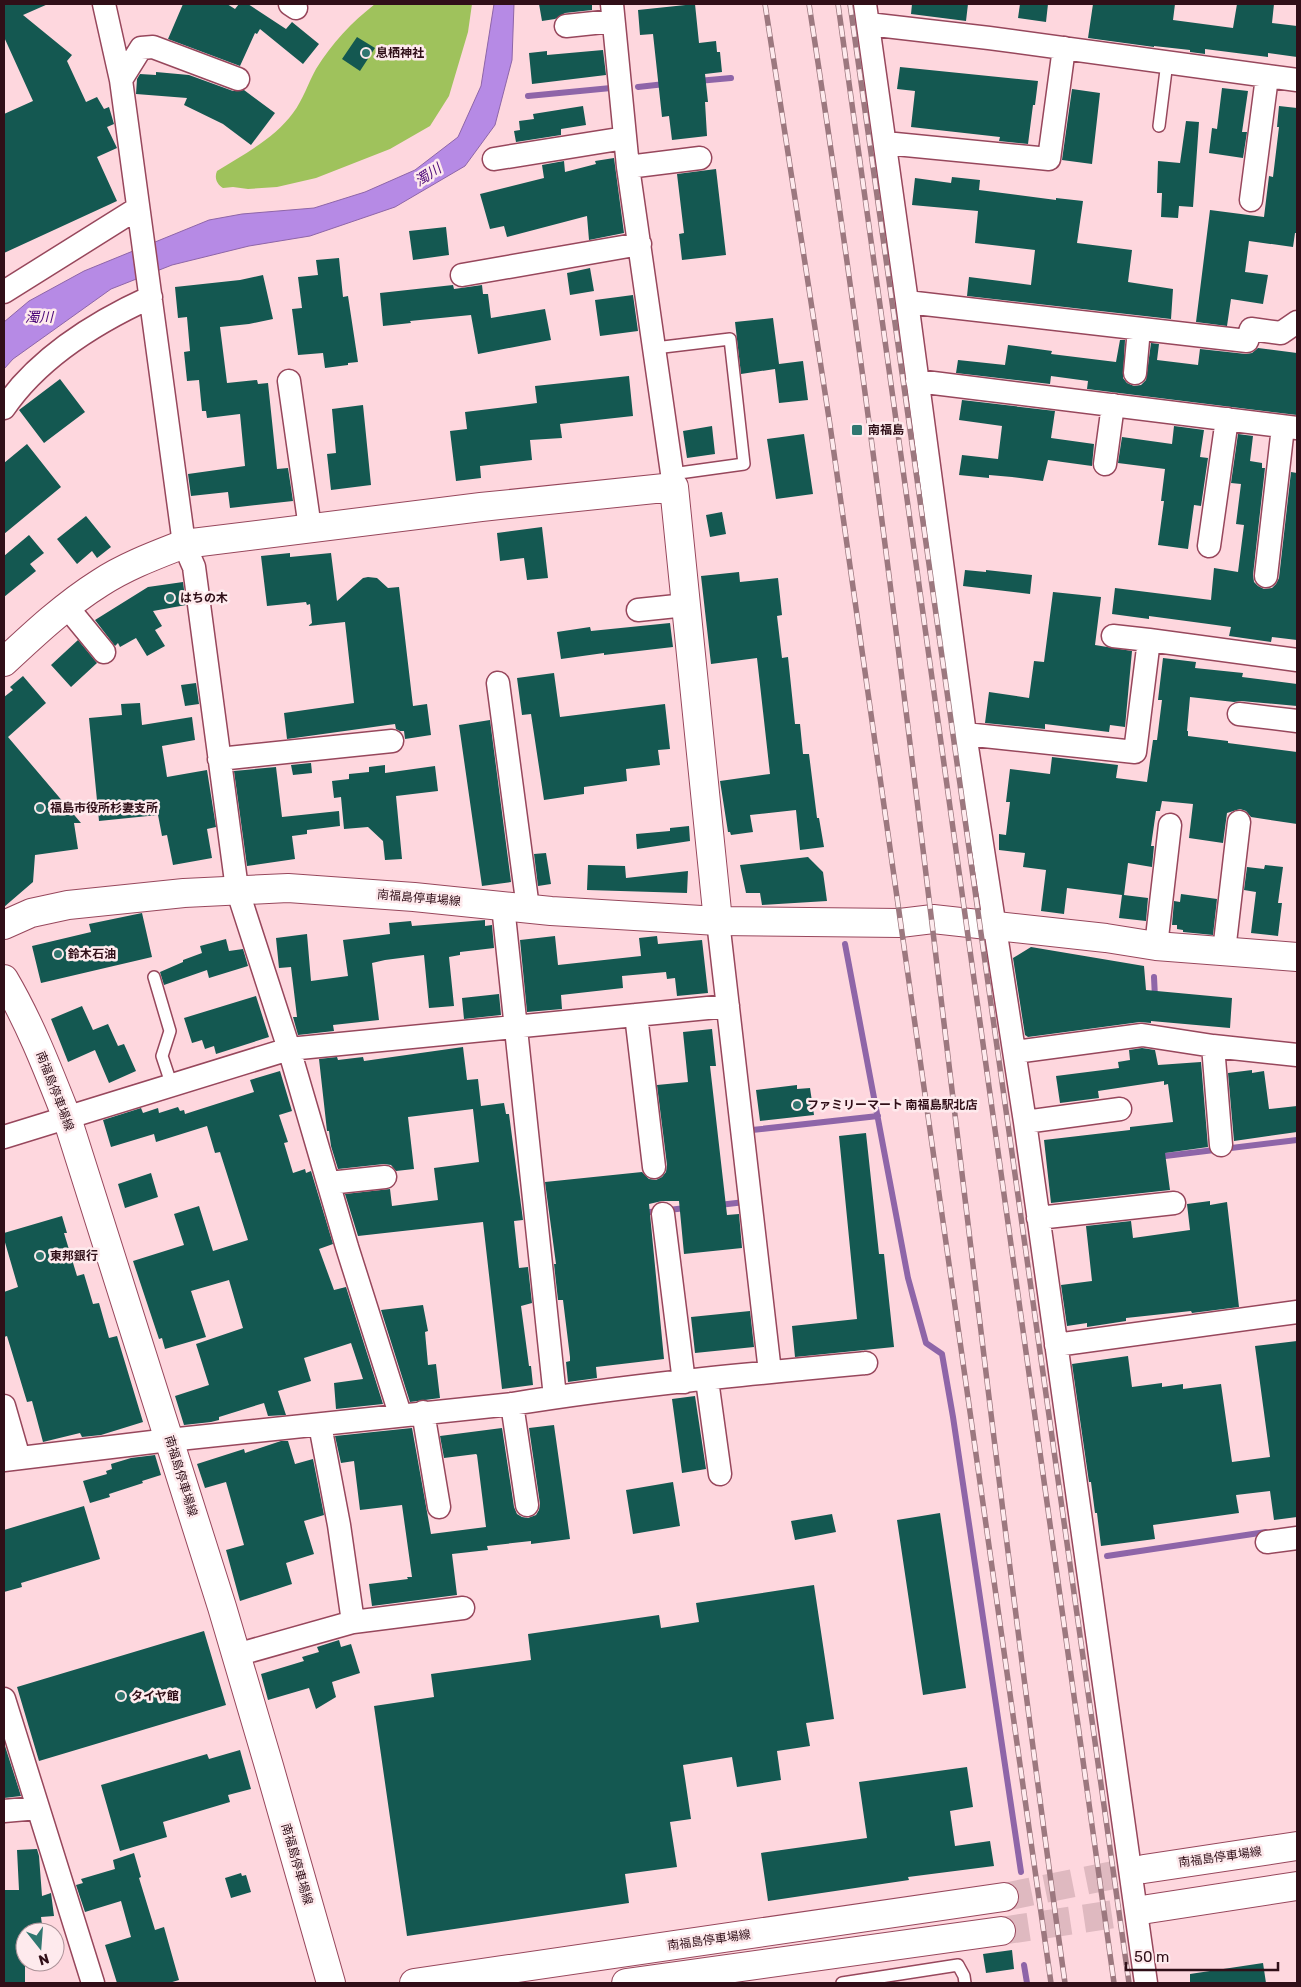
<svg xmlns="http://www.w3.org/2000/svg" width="1301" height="1987" font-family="Rubik,'Noto Sans JP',sans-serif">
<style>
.forest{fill:#9fc25c}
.water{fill:#b68ae5;stroke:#8e65a8}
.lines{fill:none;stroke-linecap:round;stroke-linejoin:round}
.stream{stroke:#8e65a8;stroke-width:6}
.building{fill:#145851}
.secondary-tunnel{stroke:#dfb9c0;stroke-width:28;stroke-dasharray:28 14;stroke-linecap:butt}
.service-casing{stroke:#97475c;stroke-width:14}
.minor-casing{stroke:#97475c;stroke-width:25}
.tertiary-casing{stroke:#97475c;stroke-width:30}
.secondary-casing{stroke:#97475c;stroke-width:30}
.service{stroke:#fff;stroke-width:11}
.minor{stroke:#fff;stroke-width:22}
.tertiary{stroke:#fff;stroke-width:28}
.secondary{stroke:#fff;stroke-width:28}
.rail-casing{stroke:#9c787f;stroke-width:5.5}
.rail{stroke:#feeaed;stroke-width:4;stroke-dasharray:11;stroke-linecap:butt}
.poi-dot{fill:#307770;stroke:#feeaed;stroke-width:2}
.labels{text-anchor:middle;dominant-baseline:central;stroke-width:5;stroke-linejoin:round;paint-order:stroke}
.poi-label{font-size:12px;font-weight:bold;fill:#300f18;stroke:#feeaed;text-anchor:start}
.street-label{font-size:12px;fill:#300f18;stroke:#feeaed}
.water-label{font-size:14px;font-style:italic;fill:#4c0879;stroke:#feeaed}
</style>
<rect width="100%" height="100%" fill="#fed7de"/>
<path class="forest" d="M375,4H472L468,32L449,96L430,126L390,149L316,178L277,187L248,189L233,187L223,188C217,184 214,178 217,171C243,155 275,138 293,113C303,100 308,83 316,69C332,43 352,22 375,4Z"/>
<path class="water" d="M494,4H514L512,60L495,125L465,166L395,207L310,236L249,246L172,265L111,289L13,359L4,369V322L29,301L84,271L209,220L242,214L314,208L365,192L415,170L458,137L481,86Z"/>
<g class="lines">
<path class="stream" d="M698,81L731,78
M638,87L665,84
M528,96L611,88
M845,944L908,1278L926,1343L942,1354L953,1417L1021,1872
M1154,977L1155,998
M752,1130L878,1116
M1157,1157L1297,1140
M719,1205L745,1202
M641,1213L686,1208
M1107,1556L1266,1532
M1024,1965L1027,1983"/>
</g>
<path class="building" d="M4,4H48L23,15L72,55L67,61L86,102L97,97L104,109L109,107L114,124L107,127L117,148L97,157L117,201L4,253V114L33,101L4,37Z
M183,4H227L235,9L239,4H248L286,29L292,22L319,44L303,64L260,29L257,34L255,33L240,66L168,39Z
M539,4H592V10L565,13L555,19L542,21Z
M695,4L699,43L716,41L717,52H720L722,72L705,74L708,102H705L707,136L672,140L669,116L662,117L653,34L640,35L638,10Z
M912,4H968L966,21L911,14Z
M1020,4H1048L1046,22L1018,18Z
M1093,4H1175L1173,20L1233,28L1237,4H1274L1272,23L1297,26V57L1268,53V57L1205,49V54L1190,52V50L1154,46V47L1088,38Z
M357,37L375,48L360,71L342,59Z
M603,50L606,75L532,84L529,53L547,51V55Z
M900,67L1038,81L1035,105H1033L1028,144L999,141L1000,137L911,127L915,91L897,89Z
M156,72L189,75L233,91L244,90L275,113L251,145L223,124L184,105L187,98L136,94L137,79L140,74L156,75Z
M1222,88L1248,91L1242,132H1247L1243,158L1209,153L1212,128L1217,129Z
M1072,89L1100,93L1092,164L1062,160Z
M583,106L586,125L561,129V135L516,142L514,131L520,130L519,121L534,119L533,114Z
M1279,106L1297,108V233H1295L1293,247L1249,241L1245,272L1268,275L1263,304L1231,299L1227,326L1196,322L1210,210L1264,217L1269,176L1273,177L1279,127H1277Z
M1186,121L1199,122L1193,207L1179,206L1178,218L1161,217L1162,193H1157L1158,161L1180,163Z
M614,158L624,233L589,240L587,216L507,237L504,226L490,229L480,194L544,178L542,165L564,161L565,172L596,164L595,161Z
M716,169L726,255L682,260L679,234L684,233L677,174Z
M952,177L980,180L979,190L1056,200V198L1083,201L1077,243L1132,250L1128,282L1173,289L1171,319L967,296L969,277L1031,285L1035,250L975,243L978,211L912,205L915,178L951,183Z
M446,227L449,255L413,260L409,231Z
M339,258L343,297L348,296L358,362L348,363V365L325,368L323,353L298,355L292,309L302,308L298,277L318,275L316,260Z
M590,268L594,291L570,295L567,273Z
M263,275L273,319L249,324L220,327L227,383L257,380L258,384L268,383L277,469L288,468L293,501L230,508L228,492L191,496L188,474L245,466L240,414L207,418L206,411H202L199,380L187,381L184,352L190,351L187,317L178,318L175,287L240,280Z
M453,285L454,289L482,285L483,294H488L491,318L545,309L551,340L478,354L471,315L410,321L411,323L383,326L380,293Z
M633,295L638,331L600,336L595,300Z
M773,318L779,364L803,361L808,400L779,403L775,369L741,374L735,322Z
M1120,340H1125L1123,378L1127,383L1134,386L1141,385L1146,380L1151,343L1159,344L1157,360L1198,365L1200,349L1246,354L1252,353L1258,348L1297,353V415L1087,389L1088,381L1051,376L1050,384L956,373L958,360L1005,365L1008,345L1052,351L1051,354L1116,362Z
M629,376L633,416L560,424L562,438L530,440L532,460L480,466L481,478L456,481L450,431L467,429L465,412L537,403L535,386Z
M60,379L85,412L44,443L19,410Z
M962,400L1055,411L1051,438L1094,444L1092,466L1048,460L1043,481L1012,477L989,475V478L959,475L962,455L998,459L1002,426L959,420Z
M363,405L371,485L331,490L327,454L336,453L332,409Z
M712,426L715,454L687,458L683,431Z
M1174,426L1204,430L1200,457L1208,458L1201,506L1194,505L1188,549L1158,545L1164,501H1161L1165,469L1118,463L1122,437L1172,444Z
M804,434L813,494L776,499L767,439Z
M1238,434L1253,436L1250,461L1262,463V468H1265L1253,575L1254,582L1258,586L1264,589L1272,588L1276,584L1279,578L1291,472L1297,473V640L1272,637L1271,642L1229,636L1231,627L1149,616V619L1112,614L1115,588L1211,600L1214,568L1238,572L1244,525L1236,524L1241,484L1231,483Z
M27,444L61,487L4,534V463Z
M722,512L726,534L710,537L706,515Z
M86,516L111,547L97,558L92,551L77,564L57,539Z
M542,527L548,578L527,580L524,558L500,561L497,533Z
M29,535L44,553L30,564L36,571L4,597V556Z
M290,553V557L331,553L337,601L363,578L368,577L377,578L388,588L399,587L413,706L427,704L431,735L405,739L404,731H400L396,729L395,724L287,739L284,713L354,703L345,622L308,626L312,623L310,604L307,605L306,602L267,606L261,556Z
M965,570L986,572V570L1032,575L1030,594L963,586Z
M739,572L740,582L778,578L782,615L777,616L782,658L788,657L795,724H800L803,754H809L817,818H819L824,847L800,850L796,810L750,815L753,832L731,835L730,832H728L720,781L770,774L757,658L711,664L701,576Z
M183,582L186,605L153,611L162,626L155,630L165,646L147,656L136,638L120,647L118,643L115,646L95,620L148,587Z
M1053,592L1101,597L1095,645L1132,651L1125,727L1110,725L1109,732L1045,724V729L985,723L989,692L1029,698L1034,661L1044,662Z
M670,623L673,647L604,655V653L561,659L557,632L590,627L591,631Z
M78,640L97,663L71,687L51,665Z
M1163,658L1196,662L1195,668L1243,673L1242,677L1297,684V706L1241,701L1234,702L1190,697L1187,731H1188V736L1228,741V743L1297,752V824L1251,817L1246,811L1240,809L1227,813L1223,843L1189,838L1193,804L1162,801L1160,811H1156L1151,846H1154L1152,867L1128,863L1124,895L1148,898L1146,921L1119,918L1122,895L1067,888L1064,914L1041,911L1046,870L1023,867L1025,853L999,850V834L1006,835L1010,802H1006L1010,769L1050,774L1052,757L1118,765L1116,778L1147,782L1153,740H1157L1162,700H1158Z
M554,673L560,717L665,704L670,749L658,750L660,765L626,769L627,781L584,787V794L544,800L531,714L522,715L517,678Z
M23,676L46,703L8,737L81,823H74L78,849L35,855L33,882L4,907V697L13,690L10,687Z
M196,683L199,704L185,706L181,685Z
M140,703L142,725L192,717L195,740L162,746L167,777L207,770L216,827L207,829L212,858L173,865L167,835L162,836L158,815L99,821L89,718L122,715L121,704Z
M490,720L511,882L482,886L459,725Z
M311,763L312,773L293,775L291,765Z
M385,765V773L435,766L438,791L396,796L402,859L385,860L383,841L368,827L344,829L341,797L334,798L332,781L349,779V774L369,772V767Z
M276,767L282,817L339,811L340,826L307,830V834L292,836L295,859L247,866L234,771Z
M689,826L690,841L637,849L636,834L670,831V828Z
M546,853L551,884L538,886L534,854Z
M808,857L823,872L827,901L762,905L760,893H746L740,865Z
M588,865L625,866L626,878L688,871L687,893L587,890Z
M1265,865L1283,867L1278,903H1282L1278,936L1251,933L1256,892L1244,890L1247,867L1264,869Z
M1181,894L1217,899L1213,935L1183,932V930L1177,929V925H1172L1174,901L1180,902Z
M142,913L152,957L41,983L32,946L91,932L89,924Z
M485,920V926L492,925L494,948L460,952V955L449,957L454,1006L429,1008L424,955L385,960L372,963L379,1020L333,1025L334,1031L298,1035L293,1017H297L291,967L279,968L276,938L307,934L311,981L348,976L343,940L390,934L389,923L411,921L412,926Z
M555,936L558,965L641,956L639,938L657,936L658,944L702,940L708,993L677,996L675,978L667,979L666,972L622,976L623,988L561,995L562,1009L527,1012L520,940Z
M226,939L229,951L243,949L248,966L209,978L207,970L164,985L160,972L183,962V960L202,953L200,946Z
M1031,947L1144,966L1146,990L1232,998L1230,1028L1151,1021V1023L1140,1022L1028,1037L1025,1035L1013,958Z
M499,994L501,1015L464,1019L462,998Z
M256,996L269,1037L216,1054L214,1046L205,1049L202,1040L192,1043L184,1018Z
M82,1006L93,1030L108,1024L118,1046L124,1044L136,1071L109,1083L95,1050L68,1062L51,1019Z
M712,1029L716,1066H710L727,1215L739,1214L742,1248L684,1254L679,1201H662L649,1204L664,1359L596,1367L597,1378L568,1382L566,1362L570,1361V1357L563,1300H558L554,1264H556L545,1182L642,1172L649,1179L656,1180L662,1177L666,1172L667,1165L657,1085L688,1082L683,1032Z
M463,1047L467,1080L478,1079L481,1106L504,1103L506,1114H509L523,1220L514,1221L519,1268L528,1267L532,1303L521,1306L529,1366H531L533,1385L502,1389L483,1222L358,1236L345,1194L390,1189L392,1206L438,1200L434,1168L479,1162L473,1109L408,1117L414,1169L396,1171L391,1165L384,1164L338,1169L331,1146L329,1131H327L319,1059L337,1057L338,1060L363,1057L364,1061Z
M1142,1048L1155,1050L1158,1065L1201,1062L1208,1147L1165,1153L1170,1190L1051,1203L1044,1140L1130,1130V1127L1173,1122L1168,1084L1164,1085V1081L1098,1091L1099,1098L1060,1103L1056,1076L1119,1068L1118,1062L1130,1060L1129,1050Z
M1252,1070V1073L1264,1071L1269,1109L1297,1106V1132L1234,1141L1228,1073Z
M280,1071L292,1111L279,1115L288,1142L284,1143L293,1173L305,1169L306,1173L311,1171L333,1244L319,1249L334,1290L346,1287L383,1404L336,1409L334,1383L363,1379L351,1343L304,1358L311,1381L278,1391L286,1415L268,1416L264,1403L219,1417V1420L211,1422L184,1425L175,1396L209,1385L196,1344L243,1328L229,1280L191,1291L206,1337L165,1349L162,1338L159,1339L133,1261L184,1245L174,1214L199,1206L213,1251L248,1240L220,1152L215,1153L207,1126L156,1142L154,1134L111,1147L103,1120L141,1108L143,1113L158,1108L159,1113L178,1107L180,1111L184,1110L185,1114L254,1092L250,1080Z
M797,1085V1089L810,1088L814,1115L760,1121L756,1090Z
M866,1133L879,1254H884L894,1347L795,1357L792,1326L857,1319L839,1136Z
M151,1173L158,1197L125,1208L118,1184Z
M1210,1201V1205L1227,1202L1239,1307L1192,1313L1191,1311L1126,1318V1321L1087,1327V1323L1067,1326L1061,1285L1092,1281L1086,1226L1131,1221L1133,1238L1190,1230L1187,1204Z
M62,1216L67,1233H64L77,1276L84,1274L93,1304L99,1303L109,1338L117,1336L143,1422L101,1435L82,1437L80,1433L43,1442L32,1401L27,1402L7,1336L4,1337V1292L18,1287L4,1239V1233Z
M423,1305L428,1331L425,1332L428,1365L436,1364L440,1398L410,1402L381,1310Z
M750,1311L754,1347L695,1353L691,1317Z
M1297,1341V1517L1274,1520L1270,1491L1236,1495L1239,1513L1153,1525L1155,1539L1101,1546L1097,1513H1095L1091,1482H1089L1072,1364L1128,1356L1132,1387L1162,1383V1387L1183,1384V1389L1221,1384L1232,1462L1270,1457L1255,1346Z
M695,1396L706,1469L682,1473L672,1399Z
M554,1425L570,1539L531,1544V1541L487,1546L488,1550L452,1554L457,1595L372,1606L369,1584L408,1579L407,1577H412L402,1505L360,1510L354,1461L341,1463L335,1436L412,1428L431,1534L486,1527L477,1455L476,1454L444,1458L440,1436L502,1428L514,1507L517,1514L522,1517L528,1518L536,1515L539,1510L540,1504L529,1428Z
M281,1441H288L295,1464L313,1459L324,1515L304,1521L314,1554L286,1563L292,1584L240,1601L226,1550L244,1545L226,1482L205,1488L197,1464L244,1449L245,1453Z
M155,1455L161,1475L142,1481L143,1483L109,1494L110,1497L90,1503L83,1481L107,1474L106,1471L112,1469L111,1464L131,1458Z
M673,1482L680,1526L633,1534L626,1490Z
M84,1506L100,1559L21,1583L22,1587L4,1592V1530Z
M940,1513L966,1688L923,1695L897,1520Z
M832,1514L836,1532L795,1540L791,1521Z
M814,1585L834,1719L806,1723L810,1746L777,1751L781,1780L737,1787L732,1757L683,1765L691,1819L670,1822L677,1867L625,1874L629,1903L407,1936L374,1706L434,1697L431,1674L531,1660L528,1634L659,1615L661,1628L699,1622L696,1603Z
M204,1631L226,1705L39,1761L17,1687Z
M339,1640L341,1647L351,1644L360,1673L332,1682L336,1697L316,1709L309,1688L268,1700L261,1674L304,1661L302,1657L319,1652L317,1647Z
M4,1746H5L21,1796L4,1798Z
M240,1750L251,1789L228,1795L230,1802L163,1822L167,1837L120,1851L101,1785L207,1754L209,1759Z
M967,1767L973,1807L950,1811L955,1846L990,1841L994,1866L908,1877L909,1880L768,1901L761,1853L867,1838L859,1782Z
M37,1849L39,1856L42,1896L51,1893L54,1916L41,1917L43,1932H25V1983H4V1890H19L17,1850Z
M134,1853L141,1877L139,1878L155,1930L164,1927L179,1980L169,1983H117L105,1945L131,1937L121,1901L85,1912L76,1885L83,1883L81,1879L115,1869L113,1860Z
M241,1873L242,1876L246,1875L251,1892L231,1898L225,1878Z
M1012,1950L1014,1969L986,1973L983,1954Z
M1263,1963L1266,1983H1190V1974Z"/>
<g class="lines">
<path class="secondary-tunnel" d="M1004,1897L1144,1869
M1001,1931L1148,1909"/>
<defs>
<path id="service" d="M1159,126L1167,62
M655,348L730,339L744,464L672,474
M154,977L170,1031L162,1056L172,1086
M842,1983L958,1965L964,1976L965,1983"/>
<path id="minor" d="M104,4L121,80L184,544L194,567L237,889L289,1049L347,1247L400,1414
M290,4L296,8
M612,4L628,167L674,487
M865,4L907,302L965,734L1025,1122L1146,1983
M868,24L989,38L1297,80
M566,26L613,21
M121,80L141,48L153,47L238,79
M885,143L1049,159L1064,48
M494,159L625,138
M628,167L700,158
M1251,200L1267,77
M462,275L640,244
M4,292L138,208
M907,302L1247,341L1251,329L1281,333L1297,322
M1135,373L1139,329
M289,381L310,528
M917,381L1297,428
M4,408C39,357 96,322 151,297
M1105,464L1113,405
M1209,546L1227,419
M1266,576L1283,427
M67,607L104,652
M638,610L686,605
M1113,636L1149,640
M498,683L528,908
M1239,714L1297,721
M965,734L1135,752L1149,640L1297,660
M219,759L392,741
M503,906L555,1397
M718,921L770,1372
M1156,946L1170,825
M1224,951L1239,822
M636,1015L654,1167
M1213,1046L1221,1145
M1015,1052L1142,1035L1213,1046L1297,1055
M1025,1122L1120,1109
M4,1137L289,1049L728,1006
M329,1183L385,1177
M663,1214L684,1382
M1038,1218L1174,1203
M1056,1345L1297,1312
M707,1380L720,1474
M512,1404L527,1505
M4,1406L19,1458
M423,1412L439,1507
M320,1425L339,1525L353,1622
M4,1460L169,1440L512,1404C629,1385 748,1374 866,1363
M1267,1542L1297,1538
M236,1655L353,1622L463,1608
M4,1699L93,1983
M4,1811L38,1808"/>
<path id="tertiary" d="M4,662C34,634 65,605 100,583C126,566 156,555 184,544L481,507L674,487L718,921L900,923L933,919L1106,938L1156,946L1297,957"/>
<path id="secondary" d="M4,925L31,913L68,905L184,893L288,888L414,897L551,911L718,921
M4,979C30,1023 48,1070 67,1118L222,1607L269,1766L331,1983
M1144,1869L1297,1846
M1148,1909L1297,1886
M414,1983L1004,1897
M626,1983L1001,1931"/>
</defs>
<use href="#service" class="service-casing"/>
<use href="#minor" class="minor-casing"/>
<use href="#tertiary" class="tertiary-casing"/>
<use href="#secondary" class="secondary-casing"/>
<use href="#service" class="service"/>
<use href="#minor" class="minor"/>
<use href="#tertiary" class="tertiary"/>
<use href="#secondary" class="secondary"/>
<defs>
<path id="rail" d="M765,4L830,425L1051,1983
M809,4C911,661 972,1324 1065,1983
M838,4L1114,1983
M850,4L1129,1983"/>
</defs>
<use href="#rail" class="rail-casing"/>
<use href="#rail" class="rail"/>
</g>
<g class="poi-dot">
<circle cx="366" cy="53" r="5"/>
<rect x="851" y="424" width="12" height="12" rx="2.5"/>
<circle cx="170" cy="598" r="5"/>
<circle cx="40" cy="808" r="5"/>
<circle cx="58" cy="954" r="5"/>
<circle cx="797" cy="1105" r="5"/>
<circle cx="40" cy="1256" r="5"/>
<circle cx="121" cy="1696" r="5"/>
</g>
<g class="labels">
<g class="poi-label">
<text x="376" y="53">息栖神社</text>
<text x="868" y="430">南福島</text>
<text x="180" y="598">はちの木</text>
<text x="50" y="808">福島市役所杉妻支所</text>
<text x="68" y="954">鈴木石油</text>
<text x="807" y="1105">ファミリーマート 南福島駅北店</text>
<text x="50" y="1256">東邦銀行</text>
<text x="131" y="1696">タイヤ館</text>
</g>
<g class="street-label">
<text transform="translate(419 898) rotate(5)">南福島停車場線</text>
<text transform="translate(55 1091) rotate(69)">南福島停車場線</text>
<text transform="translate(181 1476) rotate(73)">南福島停車場線</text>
<text transform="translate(1220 1857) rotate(-8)">南福島停車場線</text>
<text transform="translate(297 1864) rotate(74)">南福島停車場線</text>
<text transform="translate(709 1940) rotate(-8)">南福島停車場線</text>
</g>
<g class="water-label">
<text transform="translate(428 175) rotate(-33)">濁川</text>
<text x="39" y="317">濁川</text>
</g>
</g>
<rect width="1301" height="1987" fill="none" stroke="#300f18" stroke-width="10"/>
<g transform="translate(40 1947) rotate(163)"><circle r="24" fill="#feeaed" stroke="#ac9298"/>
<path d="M0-4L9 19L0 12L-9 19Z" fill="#307770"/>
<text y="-8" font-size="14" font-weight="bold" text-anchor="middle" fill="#300f18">N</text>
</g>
<path d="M1126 1962v8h152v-8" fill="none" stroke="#300f18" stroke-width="2.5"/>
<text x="1134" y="1962" font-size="15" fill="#300f18" stroke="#feeaed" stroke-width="4" paint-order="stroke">50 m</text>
</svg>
